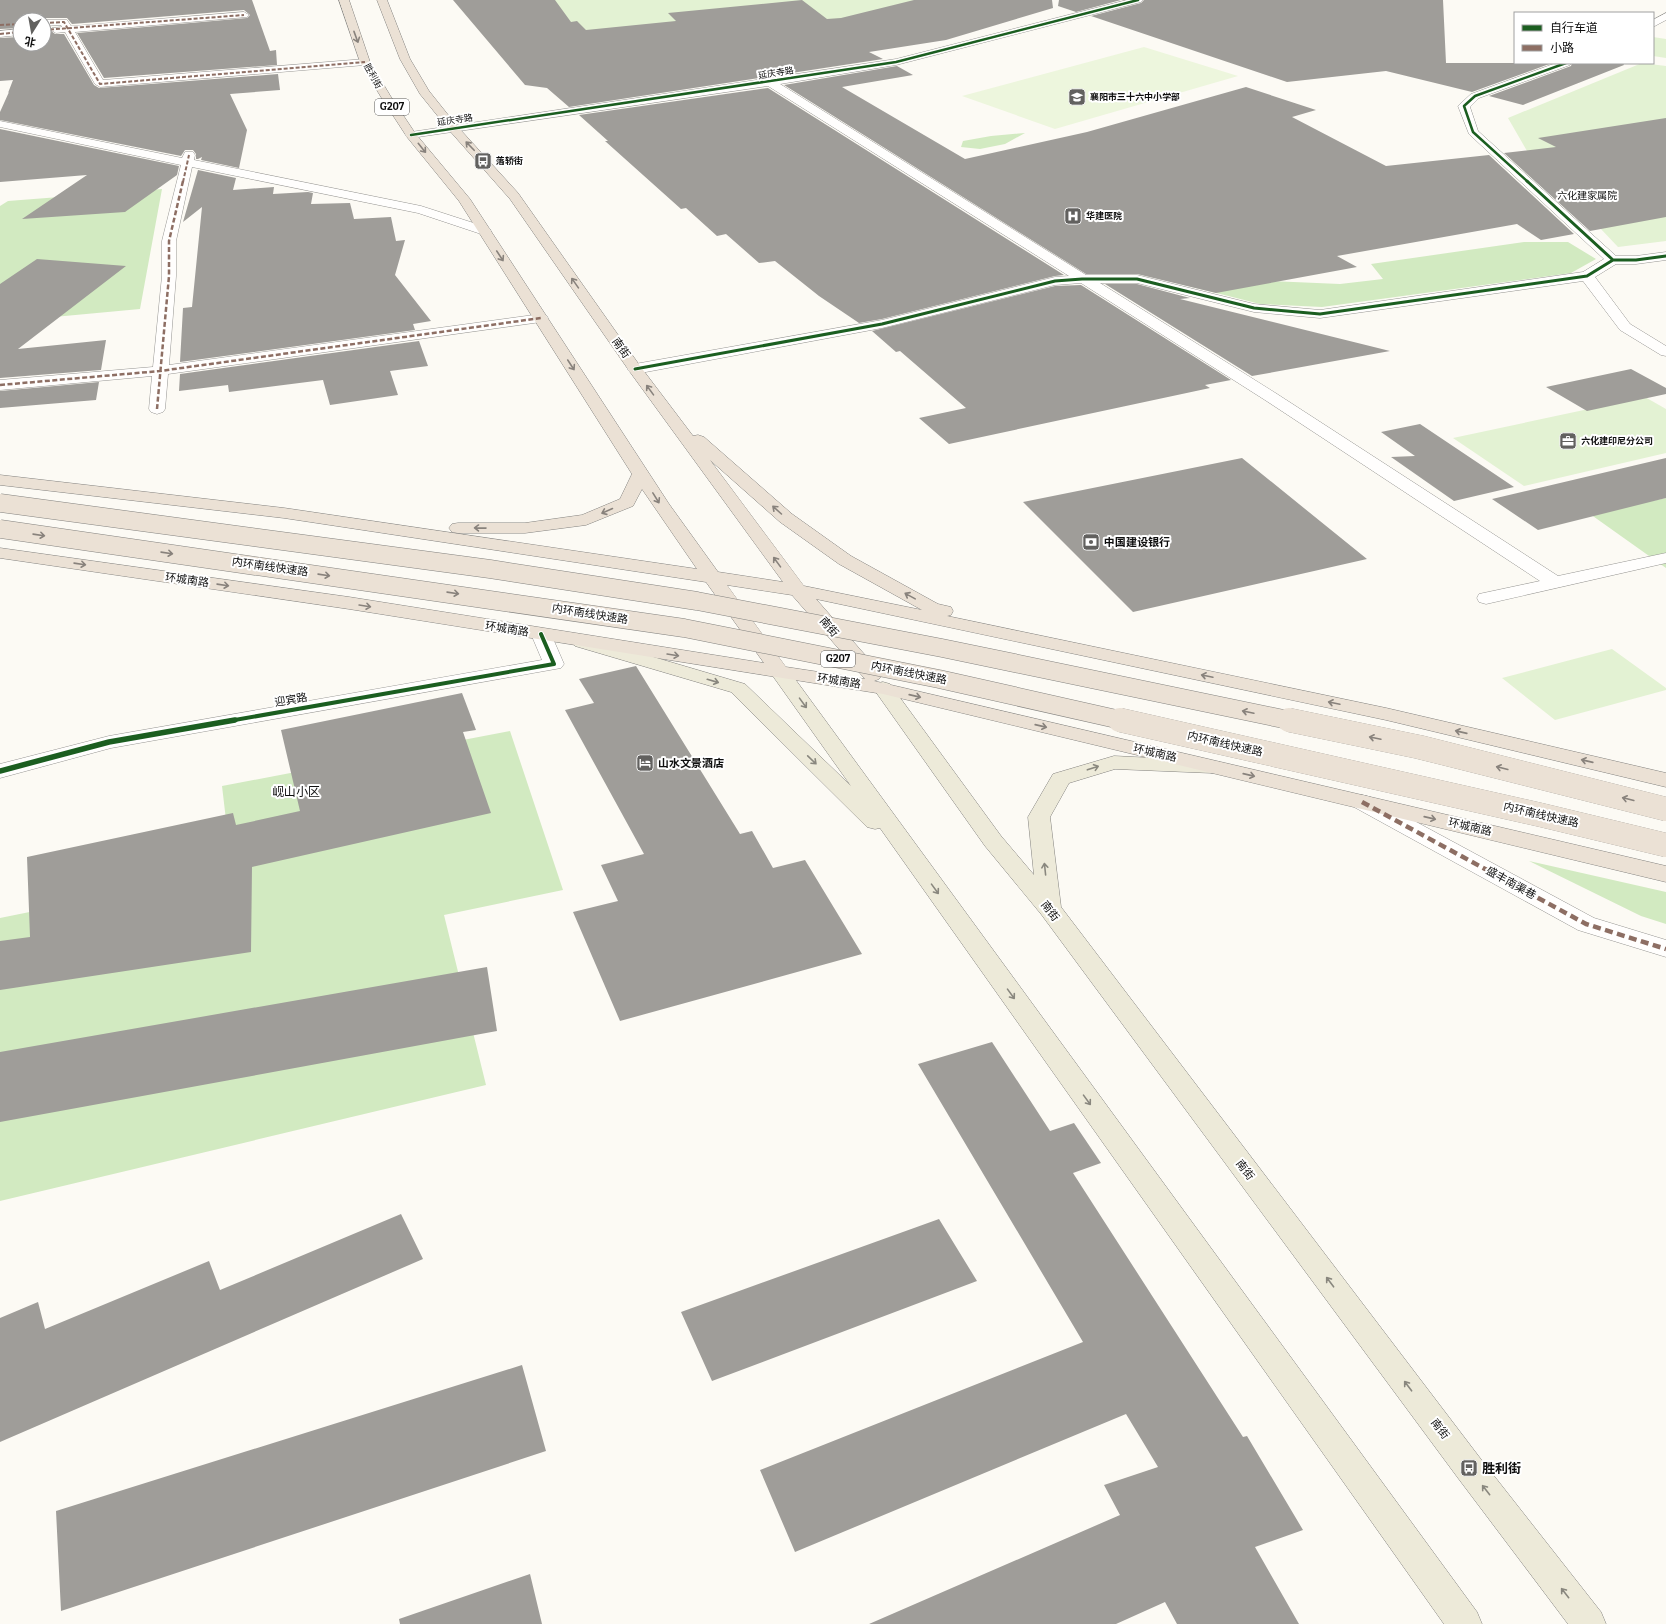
<svg xmlns="http://www.w3.org/2000/svg" width="1666" height="1624" font-family="Bitter,'Noto Sans SC',serif">
<style>
.green{fill:#e3f2d3}
.forest{fill:#d2eac1}
.pitch{fill:#edf6dd}
.building{fill:#9f9d99}
.lines{fill:none;stroke-linecap:round;stroke-linejoin:round}
.minor-casing{stroke:#969592;stroke-width:1}
.major-casing{stroke:#83827f;stroke-width:1}
.highway-casing{stroke:#83827f;stroke-width:1}
.minor{fill:#fffefd;fill-rule:evenodd}
.major{fill:#edead9;fill-rule:evenodd}
.highway{fill:#ebe1d5;fill-rule:evenodd}
.highway-bridge-far1-casing{stroke:#83827f;stroke-width:19;stroke-linecap:butt}
.highway-bridge-casing{stroke:#83827f;stroke-width:24;stroke-linecap:butt}
.highway-bridge-far1{stroke:#ebe1d5;stroke-width:18}
.highway-bridge{stroke:#ebe1d5;stroke-width:24}
.quiet-far2{stroke:#8d6e63;stroke-width:2;stroke-dasharray:4 2;stroke-linecap:butt}
.quiet-far1{stroke:#8d6e63;stroke-width:2.5;stroke-dasharray:5 2.5;stroke-linecap:butt}
.quiet{stroke:#8d6e63;stroke-width:4.5;stroke-dasharray:8 4.5;stroke-linecap:butt}
.cycleway-far3-casing{stroke:#fff;stroke-width:3.5}
.cycleway-far2-casing{stroke:#fff;stroke-width:4.5}
.cycleway-far1-casing{stroke:#fff;stroke-width:6}
.cycleway-casing{stroke:#fff;stroke-width:8}
.cycleway-far3{stroke:#1b5e20;stroke-width:2.5}
.cycleway-far2{stroke:#1b5e20;stroke-width:3}
.cycleway-far1{stroke:#1b5e20;stroke-width:4}
.cycleway{stroke:#1b5e20;stroke-width:5.5}
.oneway{stroke:#88827c}
.oneway2{stroke:#89877e}
.labels{text-anchor:middle;dominant-baseline:central;stroke-width:4;stroke-linejoin:round;paint-order:stroke}
.far-street-label{font-size:9px;fill:#0f0f0f;stroke:#fff}
.far-poi-label{font-size:9px;font-weight:bold;fill:#0f0f0f;stroke:#fff;text-anchor:start}
.shield{fill:#fff;stroke:#575757;stroke-width:1}
.shield-label{font-size:10px;font-weight:bold;fill:#0f0f0f}
.far-neighbourhood-label{font-size:10px;fill:#0f0f0f;stroke:#fff}
.street-label{font-size:11px;fill:#0f0f0f;stroke:#fff}
.poi-label{font-size:11px;font-weight:bold;fill:#0f0f0f;stroke:#fff;text-anchor:start}
.neighbourhood-label{font-size:12px;fill:#0f0f0f;stroke:#fff}
.near-poi-label{font-size:13px;font-weight:bold;fill:#0f0f0f;stroke:#fff;text-anchor:start}
</style>
<rect width="100%" height="100%" fill="#fcfaf4"/>
<path class="green" d="M498,0H1021L604,77Z
M1653,37L1666,39V58L1653,56Z
M1642,63L1666,66V241L1618,247L1527,151L1508,118Z
M1645,397L1666,409V453L1524,486L1453,438Z
M1612,649L1666,688V690L1555,720L1502,678Z"/>
<path class="forest" d="M1025,133L1005,144L980,149L961,147L963,141L991,136Z
M162,189L140,309L0,322V206L8,201Z
M1524,242H1568L1596,259L1571,273L1322,307L1260,304L1149,276L1340,284L1383,279L1371,264Z
M1666,498V568L1590,514Z
M510,731L563,890L444,915L486,1085L0,1201V918L232,871L222,786Z
M1529,861L1666,892V924L1641,916Z"/>
<path class="pitch" d="M1144,47L1238,76L1055,129L962,96Z"/>
<path class="building" d="M0,0H252L270,51L276,50L277,65L104,78L77,33L247,18L250,15L244,10L72,24L67,18H44L42,20H20V28L0,29Z
M453,0H555L571,22L577,21L586,30L676,21L668,13L802,0L827,19L841,18L914,0H1052L1053,8L946,40L869,52L883,59L569,107L547,88L525,85Z
M1059,0H1121L1076,12L1058,6Z
M1144,0H1443L1446,63H1552L1472,92L1386,71L1287,82L1091,16L1141,3Z
M44,27H51L50,30L55,34H64L94,85L99,88L278,74L280,90L230,94L247,130L239,168L201,160L202,157L198,159H196V154L193,150H185L181,156L0,120V112L9,92L8,93L13,80L0,81V38L20,37V44H44Z
M1572,63H1623L1624,65L1523,105L1489,96L1571,66Z
M897,66L913,75L842,87L965,159L1087,132L1246,87L1316,110L1292,117L1386,166L1489,155L1574,234L1541,240L1517,224L1337,256L1357,267L1216,293L1137,274H1086L784,85Z
M768,88L1064,275L1055,276L882,319L859,323L819,296L775,261L759,263L726,234L717,236L686,208L681,209L605,141H608L579,115Z
M1666,118V217L1590,231L1504,153L1556,147L1538,138Z
M0,129L179,166L177,175L125,212L22,219L87,175L0,182Z
M198,170L236,178L233,190L274,187L273,194L308,192L313,193L311,204L350,203L354,219L391,217L396,241L405,240L395,275L431,321L413,324L415,330L180,362L183,308L192,307L202,207L183,222Z
M37,259L126,266L18,349L106,340L101,370L0,378V284Z
M1105,284H1137L1190,298L1180,299L1390,351L1252,376Z
M1081,285L1231,380L1205,385L1210,388L949,444L919,418L966,408L900,351L896,352L872,331L1055,286Z
M419,341L428,366L390,371L398,395L330,405L323,380L229,392L228,385L179,391L180,374Z
M1631,369L1666,388V394L1587,411L1546,387Z
M99,382L96,400L0,408V391Z
M1420,424L1514,487L1454,501L1391,457L1415,456L1381,432Z
M1242,458L1367,559L1133,612L1023,502Z
M1666,458V498L1538,530L1492,499Z
M636,666L740,834L752,831L773,868L805,860L862,954L620,1021L573,912L618,901L601,865L644,854L565,710L594,703L579,679Z
M462,693L476,730L463,732L491,813L252,867L251,952L0,990V941L30,937L27,857L233,813L236,825L300,811L281,730Z
M487,967L497,1031L0,1122V1052Z
M992,1042L1050,1131L1074,1123L1101,1163L1073,1173L1243,1437L1247,1436L1303,1530L1255,1547L1299,1624H1177L1165,1602L1116,1624H869L1120,1515L1104,1485L1158,1467L1126,1414L795,1552L760,1470L1083,1342L918,1064Z
M401,1214L423,1259L0,1442V1318L38,1302L45,1329L209,1261L220,1290Z
M939,1219L977,1281L712,1381L681,1312Z
M522,1365L546,1451L61,1611L56,1511Z
M530,1574L542,1624H400L399,1619Z"/>
<g class="lines">
<defs>
<path id="minor" d="M1127,0H1143L1141,2L896,65L780,84L1086,275H1137L1254,304L1320,310L1583,272L1604,259L1469,134L1458,106L1471,94L1556,63H1571L1570,65L1479,98L1470,107L1478,131L1616,256H1636L1666,252V260L1636,264H1616L1595,277L1630,324L1666,346V356L1661,355L1620,330L1583,281L1320,318L1254,312L1137,283H1100L1277,394L1558,576L1666,553V563L1486,604L1479,602L1477,598L1479,594L1540,581L1265,400L1081,283L1055,285L882,328L635,374L630,372L627,369L630,366L635,364L882,320L1055,277L1069,276L768,86L411,138L407,137L405,135L407,133L411,132L896,59Z
M244,12L249,15L247,17L75,32L103,80L365,59L370,62L365,65L100,87L95,84L65,32L56,33L51,30L52,28L62,27L61,25L44,26V20H67L71,26Z
M1666,13V20L1653,27V20Z
M20,29V35L0,37V31Z
M0,121L182,158L185,152H193L195,155L194,160L421,206L489,228L491,231L489,234L484,235L418,213L192,167L176,241V276L169,365L541,314L546,315L548,318L546,321L541,322L168,374L165,409L163,412L157,414L151,412L149,409L152,376L0,390V380L153,367L162,276V241L181,165L0,127Z
M541,628L548,630L551,634L564,664L561,668L111,748L0,778V764L109,736L542,660L531,634L534,630Z
M1362,795L1370,797L1594,918L1666,940V957L1578,930L1354,807L1351,802L1354,797Z"/>
<path id="major" d="M582,636L745,684L851,786L770,672L773,668L780,666L787,668L1477,1612L1482,1624H1444L880,828L875,829L867,827L731,692L575,646L572,642L575,638Z
M883,682L890,684L1001,836L1034,875L1028,817L1053,774L1114,756L1212,761L1220,762L1223,767L1220,772L1212,773L1115,769L1069,783L1050,817L1061,907L1480,1458L1601,1612L1606,1624H1568L1458,1478L1041,914L985,846L873,688L876,684Z"/>
<path id="highway" d="M339,0H349L370,62L391,97L415,133L470,199L669,504L718,572L783,582L630,372L510,199L449,130L420,94L400,59L377,0H387L410,59L429,91L457,126L518,193L640,366L693,436L698,435L704,437L792,514L851,556L938,604L951,607L953,611L951,615L947,616L1386,708L1666,773V787L1386,720L816,599L879,671L882,675L879,679L874,681L1666,866V882L883,694L349,609L0,558V548L349,597L764,663L706,582L284,518L0,485V475L284,508L697,569L642,489L633,506L586,525L525,533H458L452,532L449,528L452,524L458,523H525L582,515L620,499L632,474L459,201L407,137L381,97L360,62ZM710,460L780,522L839,564L922,610L804,586ZM727,585L792,595L865,679L786,667Z"/>
</defs>
<use href="#minor" class="minor-casing"/>
<use href="#major" class="major-casing"/>
<use href="#highway" class="highway-casing"/>
<use href="#minor" class="minor"/>
<use href="#major" class="major"/>
<use href="#highway" class="highway"/>
<defs>
<path id="highway-bridge-far1" d="M0,503L490,569L697,601L942,648L1293,721
M0,529L684,628L939,679L1125,721"/>
<path id="highway-bridge" d="M1120,720L1541,815L1666,845
M1289,720L1419,747L1666,809"/>
</defs>
<use href="#highway-bridge-far1" class="highway-bridge-far1-casing"/>
<use href="#highway-bridge" class="highway-bridge-casing"/>
<use href="#highway-bridge-far1" class="highway-bridge-far1"/>
<use href="#highway-bridge" class="highway-bridge"/>
<path class="quiet-far2" d="M44,23L64,22L100,84L365,62
M0,25L20,24
M44,30L244,15
M0,34L20,32
M183,182L189,155"/>
<path class="quiet-far1" d="M0,385L160,371L541,318
M157,409L169,276V241L183,181"/>
<path class="quiet" d="M1362,802L1586,924L1666,949"/>
<defs>
<path id="cycleway-far3" d="M411,135L896,62L1138,0
M1528,182L1473,132L1464,106L1475,96L1566,63"/>
<path id="cycleway-far2" d="M1527,181L1613,260
M635,369L882,324L1055,281L1082,279H1137L1254,308L1320,314L1587,276L1613,260H1636L1666,256"/>
<path id="cycleway-far1" d="M229,721L554,664L541,634"/>
<path id="cycleway" d="M0,771L109,742L235,720"/>
</defs>
<use href="#cycleway-far3" class="cycleway-far3-casing"/>
<use href="#cycleway-far2" class="cycleway-far2-casing"/>
<use href="#cycleway-far1" class="cycleway-far1-casing"/>
<use href="#cycleway" class="cycleway-casing"/>
<use href="#cycleway-far3" class="cycleway-far3"/>
<use href="#cycleway-far2" class="cycleway-far2"/>
<use href="#cycleway-far1" class="cycleway-far1"/>
<use href="#cycleway" class="cycleway"/>
</g>
<defs><path id="oneway-shaft" d="M-6 0H5M1.5-3L5.5 0L1.5 3" fill="none" stroke-width="1.6" stroke-linecap="round" stroke-linejoin="round"/></defs>
<g class="oneway">
<use href="#oneway-shaft" transform="translate(356 37) rotate(70)"/>
<use href="#oneway-shaft" transform="translate(470 146) rotate(-134)"/>
<use href="#oneway-shaft" transform="translate(422 148) rotate(51)"/>
<use href="#oneway-shaft" transform="translate(500 256) rotate(57)"/>
<use href="#oneway-shaft" transform="translate(575 283) rotate(-125)"/>
<use href="#oneway-shaft" transform="translate(571 365) rotate(57)"/>
<use href="#oneway-shaft" transform="translate(650 390) rotate(-126)"/>
<use href="#oneway-shaft" transform="translate(656 498) rotate(58)"/>
<use href="#oneway-shaft" transform="translate(777 510) rotate(-138)"/>
<use href="#oneway-shaft" transform="translate(607 511) rotate(156)"/>
<use href="#oneway-shaft" transform="translate(480 528) rotate(-179)"/>
<use href="#oneway-shaft" transform="translate(39 535) rotate(8)"/>
<use href="#oneway-shaft" transform="translate(167 553) rotate(8)"/>
<use href="#oneway-shaft" transform="translate(777 562) rotate(-126)"/>
<use href="#oneway-shaft" transform="translate(80 564) rotate(8)"/>
<use href="#oneway-shaft" transform="translate(324 575) rotate(8)"/>
<use href="#oneway-shaft" transform="translate(223 585) rotate(8)"/>
<use href="#oneway-shaft" transform="translate(453 593) rotate(8)"/>
<use href="#oneway-shaft" transform="translate(910 596) rotate(-151)"/>
<use href="#oneway-shaft" transform="translate(365 606) rotate(9)"/>
<use href="#oneway-shaft" transform="translate(673 655) rotate(9)"/>
<use href="#oneway-shaft" transform="translate(1207 676) rotate(-168)"/>
<use href="#oneway-shaft" transform="translate(915 696) rotate(13)"/>
<use href="#oneway-shaft" transform="translate(1334 703) rotate(-168)"/>
<use href="#oneway-shaft" transform="translate(1248 712) rotate(-168)"/>
<use href="#oneway-shaft" transform="translate(1041 726) rotate(13)"/>
<use href="#oneway-shaft" transform="translate(1461 732) rotate(-167)"/>
<use href="#oneway-shaft" transform="translate(1375 738) rotate(-168)"/>
<use href="#oneway-shaft" transform="translate(1587 761) rotate(-167)"/>
<use href="#oneway-shaft" transform="translate(1502 768) rotate(-166)"/>
<use href="#oneway-shaft" transform="translate(1249 775) rotate(13)"/>
<use href="#oneway-shaft" transform="translate(1628 799) rotate(-166)"/>
<use href="#oneway-shaft" transform="translate(1430 818) rotate(13)"/>
</g>
<g class="oneway2">
<use href="#oneway-shaft" transform="translate(713 681) rotate(16)"/>
<use href="#oneway-shaft" transform="translate(803 703) rotate(54)"/>
<use href="#oneway-shaft" transform="translate(812 760) rotate(44)"/>
<use href="#oneway-shaft" transform="translate(1093 768) rotate(-18)"/>
<use href="#oneway-shaft" transform="translate(1045 869) rotate(-96)"/>
<use href="#oneway-shaft" transform="translate(935 889) rotate(54)"/>
<use href="#oneway-shaft" transform="translate(1011 994) rotate(54)"/>
<use href="#oneway-shaft" transform="translate(1087 1100) rotate(54)"/>
<use href="#oneway-shaft" transform="translate(1330 1282) rotate(-127)"/>
<use href="#oneway-shaft" transform="translate(1408 1386) rotate(-127)"/>
<use href="#oneway-shaft" transform="translate(1486 1490) rotate(-128)"/>
<use href="#oneway-shaft" transform="translate(1565 1593) rotate(-128)"/>
</g>
<defs>
<symbol id="school-square" viewBox="-11 -11 22 22"><rect x="-9" y="-9" width="18" height="18" rx="4" fill="#62615f" stroke="#fff"/><path d="M0-5L7-2L0 1L-7-2ZM-4 1L0 2.5L4 1V4Q0 6-4 4Z" fill="#fff"/></symbol>
<symbol id="bus-square" viewBox="-11 -11 22 22"><rect x="-9" y="-9" width="18" height="18" rx="4" fill="#62615f" stroke="#fff"/><path d="M-5-6H5V4H4V6H2V4H-2V6H-4V4H-5ZM-3.5-4V0h7V-4ZM-3.5 1.2v1.5H-2V1.2ZM2 1.2v1.5H3.5V1.2Z" fill="#fff"/></symbol>
<symbol id="hospital-square" viewBox="-11 -11 22 22"><rect x="-9" y="-9" width="18" height="18" rx="4" fill="#62615f" stroke="#fff"/><path d="M-5-5h3v3.5h4V-5h3V5h-3V1.5h-4V5h-3Z" fill="#fff"/></symbol>
<symbol id="office-square" viewBox="-11 -11 22 22"><rect x="-9" y="-9" width="18" height="18" rx="4" fill="#62615f" stroke="#fff"/><path d="M-6-3h4V-5.5h4V-3h4V5H-6ZM-1-4.5V-3h2v-1.5ZM-6 0V1H6V0Z" fill="#fff"/></symbol>
<symbol id="bank-square" viewBox="-11 -11 22 22"><rect x="-9" y="-9" width="18" height="18" rx="4" fill="#62615f" stroke="#fff"/><path d="M-6-4H6V4H-6ZM0-2.3a2.3 2.3 0 1 0 0 4.6a2.3 2.3 0 1 0 0-4.6Z" fill="#fff"/></symbol>
<symbol id="hotel-square" viewBox="-11 -11 22 22"><rect x="-9" y="-9" width="18" height="18" rx="4" fill="#62615f" stroke="#fff"/><path d="M-6-4.5h1.5V1H6V5H4.5V3h-9V5H-6ZM-4 0a1.8 1.8 0 1 1 3.6 0ZM.5 0V-2.5h3Q6-2.5 6 0Z" fill="#fff"/></symbol>
</defs>
<g fill-rule="evenodd">
<use href="#school-square" x="1067" y="87" width="20" height="20"/>
<use href="#bus-square" x="473" y="151" width="20" height="20"/>
<use href="#hospital-square" x="1063" y="206" width="20" height="20"/>
<use href="#office-square" x="1558" y="431" width="20" height="20"/>
<use href="#bank-square" x="1081" y="532" width="20" height="20"/>
<use href="#hotel-square" x="635" y="753" width="20" height="20"/>
<use href="#bus-square" x="1459" y="1458" width="20" height="20"/>
</g>
<g class="labels">
<g class="far-street-label">
<text transform="translate(776 73) rotate(-9)">延庆寺路</text>
<text transform="translate(373 76) rotate(61)">胜利街</text>
<text transform="translate(455 120) rotate(-8)">延庆寺路</text>
</g>
<g class="far-poi-label">
<text x="1090" y="97">襄阳市三十六中小学部</text>
<text x="496" y="161">落轿街</text>
<text x="1086" y="216">华建医院</text>
<text x="1581" y="441">六化建印尼分公司</text>
</g>
<g class="shield">
<rect x="375" y="99" width="34" height="16" rx="3"/>
<rect x="821" y="651" width="34" height="16" rx="3"/>
</g>
<g class="shield-label">
<text x="392" y="107">G207</text>
<text x="838" y="659">G207</text>
</g>
<g class="far-neighbourhood-label">
<text x="1587" y="196">六化建家属院</text>
</g>
<g class="street-label">
<text transform="translate(621 348) rotate(55)">南街</text>
<text transform="translate(270 567) rotate(8)">内环南线快速路</text>
<text transform="translate(187 580) rotate(8)">环城南路</text>
<text transform="translate(590 614) rotate(9)">内环南线快速路</text>
<text transform="translate(829 627) rotate(49)">南街</text>
<text transform="translate(507 629) rotate(9)">环城南路</text>
<text transform="translate(909 673) rotate(11)">内环南线快速路</text>
<text transform="translate(839 681) rotate(9)">环城南路</text>
<text transform="translate(291 700) rotate(-10)">迎宾路</text>
<text transform="translate(1225 744) rotate(13)">内环南线快速路</text>
<text transform="translate(1155 753) rotate(13)">环城南路</text>
<text transform="translate(1541 815) rotate(13)">内环南线快速路</text>
<text transform="translate(1470 827) rotate(13)">环城南路</text>
<text transform="translate(1511 883) rotate(29)">盛丰南渠巷</text>
<text transform="translate(1050 911) rotate(52)">南街</text>
<text transform="translate(1245 1170) rotate(53)">南街</text>
<text transform="translate(1440 1429) rotate(53)">南街</text>
</g>
<g class="poi-label">
<text x="1104" y="542">中国建设银行</text>
<text x="658" y="763">山水文景酒店</text>
</g>
<g class="neighbourhood-label">
<text x="296" y="792">岘山小区</text>
</g>
<g class="near-poi-label">
<text x="1482" y="1468">胜利街</text>
</g>
</g>
<rect x="1514" y="12" width="140" height="52" fill="#ffffff" stroke="#9f9f9f"/>
<rect x="1522" y="25" width="20" height="6" fill="#1b5e20" stroke="#9f9f9f"/>
<text x="1550" y="32" font-size="12" fill="#0f0f0f">自行车道</text>
<rect x="1522" y="45" width="20" height="6" fill="#8d6e63" stroke="#9f9f9f"/>
<text x="1550" y="52" font-size="12" fill="#0f0f0f">小路</text>
<g transform="translate(32 32) rotate(191)"><circle r="19" fill="#ffffff" stroke="#9f9f9f"/>
<path d="M0-3L7 15L0 10L-7 15Z" fill="#62615f"/>
<text y="-6" font-size="11" font-weight="bold" text-anchor="middle" fill="#0f0f0f">北</text>
</g>
</svg>
